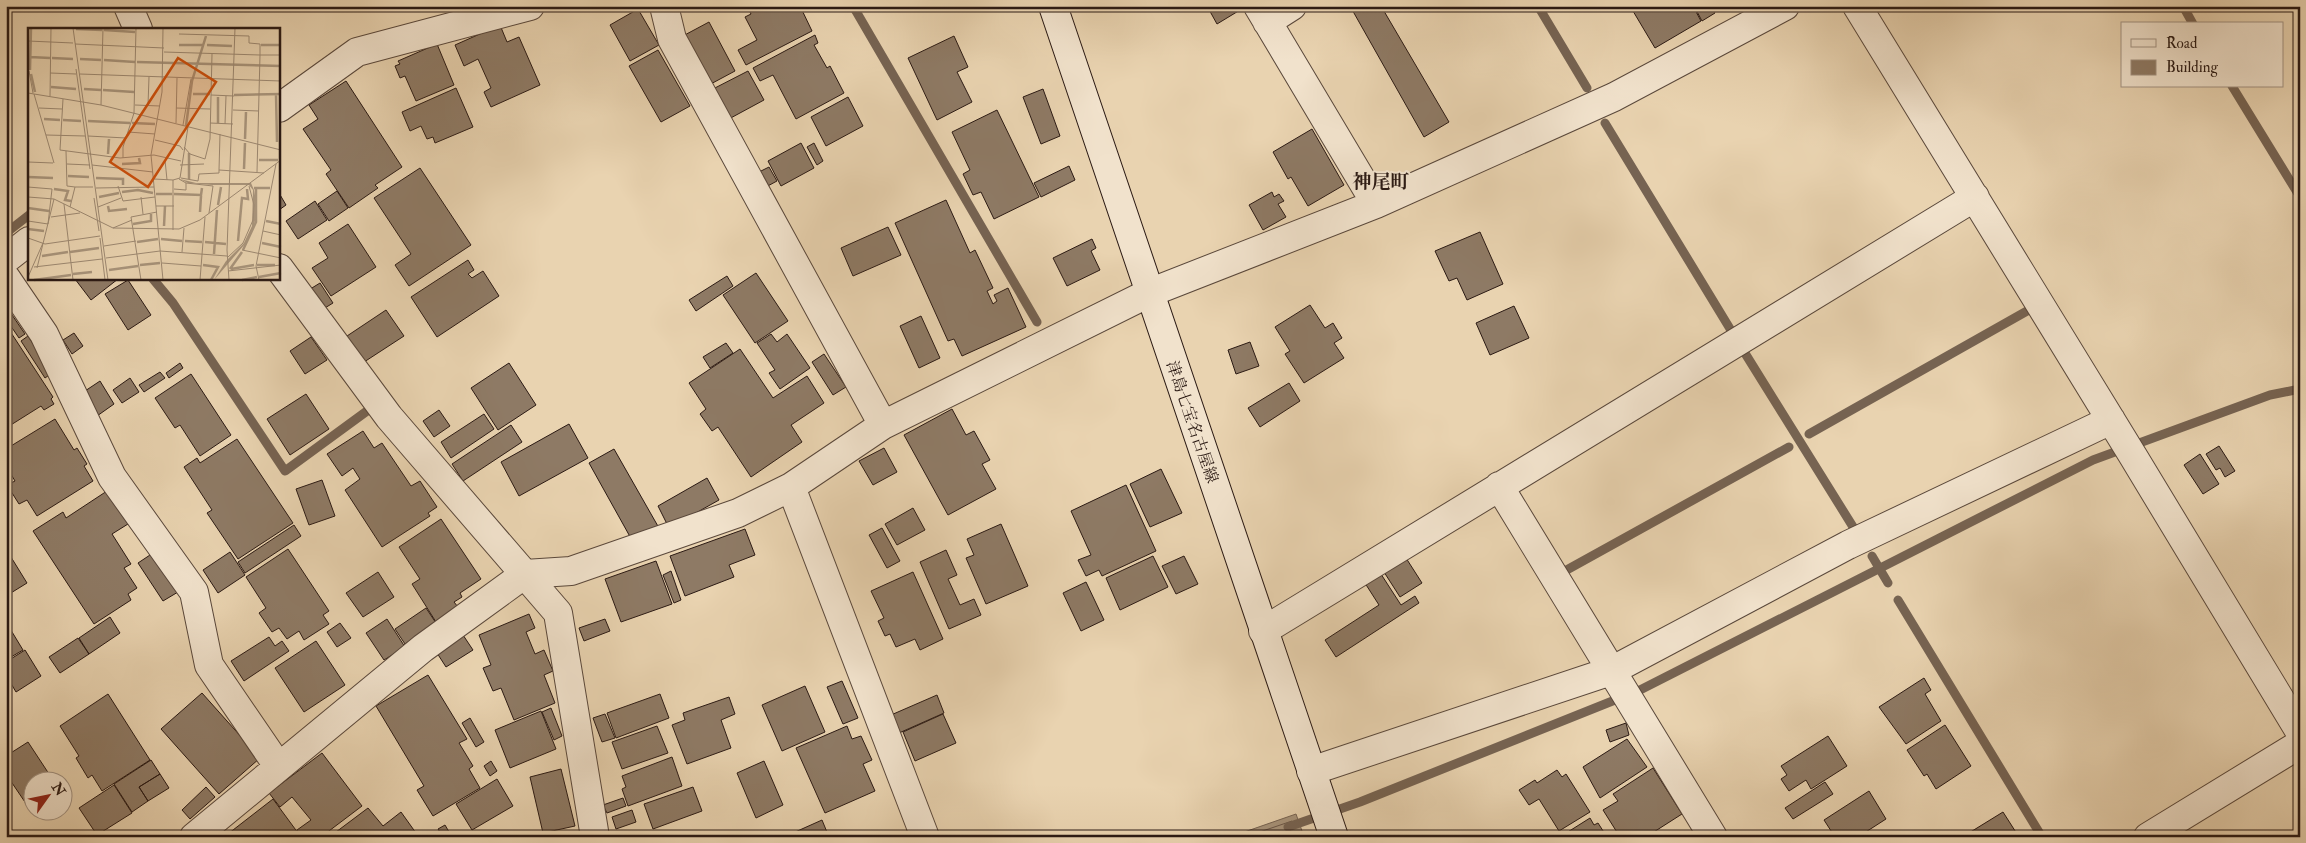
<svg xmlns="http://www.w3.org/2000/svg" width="2306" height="843" font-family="'IM FELL Double Pica','Noto Serif JP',serif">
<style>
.water{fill:#a8947b;stroke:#766352}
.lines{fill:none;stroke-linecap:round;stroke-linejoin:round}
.shore{stroke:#6a5748;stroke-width:1}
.stream{stroke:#766352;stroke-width:9}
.building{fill:#8e7a65;stroke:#2b1a14}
.street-casing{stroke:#5a483b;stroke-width:30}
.secondary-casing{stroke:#2b1a14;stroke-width:30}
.street{stroke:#f1e2cc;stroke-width:28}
.secondary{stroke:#f1e2cc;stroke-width:28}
.labels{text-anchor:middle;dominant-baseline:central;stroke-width:4;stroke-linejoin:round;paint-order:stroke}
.street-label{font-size:16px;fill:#2b1a14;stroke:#f1e2cc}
.quarter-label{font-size:19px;font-weight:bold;fill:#2b1a14;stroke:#f1e2cc}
.inset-river{fill:none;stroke:#a8947b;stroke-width:2.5}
.inset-road{fill:none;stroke:#9d8972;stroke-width:1}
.view{fill:#cc500d;fill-opacity:0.15;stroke:#cc500d;stroke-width:2.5}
.inset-edge{fill:none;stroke:#2b1a14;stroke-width:2.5}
</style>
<rect width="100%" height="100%" fill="#e9d3b0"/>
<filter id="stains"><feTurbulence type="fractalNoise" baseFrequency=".004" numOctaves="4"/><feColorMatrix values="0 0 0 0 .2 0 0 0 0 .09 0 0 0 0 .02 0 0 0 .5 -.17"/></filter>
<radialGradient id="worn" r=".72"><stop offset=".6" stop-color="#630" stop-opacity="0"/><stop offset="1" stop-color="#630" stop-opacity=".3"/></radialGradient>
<path class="water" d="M1296,814L1302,831L1285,837H1230Z"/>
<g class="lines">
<path class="shore" d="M1245,837L1292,821L1295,827L1288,831L1286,837"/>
<path class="stream" d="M853,6L1037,322
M1538,6L1587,88
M2183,6L2193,24
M2232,86L2300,197
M1605,123L1732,332
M6,233L29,215
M153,279L173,303L285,471L367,411
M1743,350L1855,530
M1809,434L2027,311
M1872,556L1888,583
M1563,572L1789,447
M1898,600L2042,837
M1288,827L1360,802L1640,690L2093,460L2270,395L2300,389"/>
</g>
<path class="building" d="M747,6H800L812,31L746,65L738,50L757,40L745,17L751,14Z
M1207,6H1245V7L1217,24Z
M1350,6H1381L1449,122L1424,137Z
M1630,6H1693L1701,21L1655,48Z
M1694,6H1711L1715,13L1702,21Z
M638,9L659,45L630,61L610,25Z
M709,22L735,71L707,86L681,37Z
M500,25L507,42L519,37L540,85L491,107L484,92L491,88L478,59L464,66L455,45Z
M815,35L818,43L814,45L827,68L830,66L844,93L796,119L773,75L760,81L753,68Z
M954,36L968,67L957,72L972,102L937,120L908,58Z
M437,44L454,85L416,101L405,76L400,78L395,66L400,64L398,61Z
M658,50L690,106L661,122L629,66Z
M748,71L764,100L727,120L711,90Z
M346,81L402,167L375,185L378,188L349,208L326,174L331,170L303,129L318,119L309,105Z
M456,88L473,127L435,143L433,137L427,139L421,126L410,131L402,112Z
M1043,89L1060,136L1041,144L1023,97Z
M848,97L863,126L826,146L811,117Z
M997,110L1039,197L994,219L981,192L973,195L963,174L970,170L952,132Z
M1312,129L1344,185L1308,206L1291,177L1288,179L1273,152Z
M801,143L814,168L781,186L768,161Z
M814,143L823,161L817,165L807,147Z
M1069,166L1075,180L1041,197L1034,183Z
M769,167L777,181L764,188L757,173Z
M420,168L471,245L409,286L395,265L411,254L374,198Z
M337,191L348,208L329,221L318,204Z
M1272,192L1274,197L1279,194L1284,201L1278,204L1286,217L1263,230L1249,205Z
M279,193L286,205L279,210Z
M946,200L970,253L975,250L993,288L987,291L993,304L997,301L994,295L1008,288L1026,327L962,356L954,339L948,341L895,223Z
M315,201L327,220L298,239L286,221Z
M348,224L376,267L331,296L312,268L328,258L319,243Z
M888,227L901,255L853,276L841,248Z
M1480,232L1503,284L1467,300L1457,278L1449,281L1435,251Z
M1092,239L1096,248L1091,251L1100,270L1067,286L1053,258Z
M468,260L474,270L468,274L472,278L483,271L499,296L437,337L411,297Z
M756,273L788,321L755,343L723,295Z
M727,276L733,286L696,311L689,300Z
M75,279H118L91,300Z
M128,280L151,315L128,330L105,294Z
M320,283L333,303L320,311L307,291Z
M1310,305L1325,328L1333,323L1342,338L1334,343L1344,358L1304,383L1285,354L1290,351L1275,327Z
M6,306L25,334L19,338L6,319Z
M1514,306L1529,338L1490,355L1476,323Z
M386,310L404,336L361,364L344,338Z
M921,316L940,358L919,368L900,326Z
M6,325L53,397L51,399L54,404L44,410L41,406L6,428Z
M74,333L83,346L72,354L63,340Z
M771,334L777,342L787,334L810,368L780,389L769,373L775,370L757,343Z
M28,336L52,373L45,378L21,341Z
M311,337L327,360L305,374L290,351Z
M1250,342L1259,366L1236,374L1228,350Z
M726,343L733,353L710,368L703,357Z
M740,349L773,398L807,376L824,403L791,425L802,442L751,477L718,427L712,431L700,414L706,409L689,383Z
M824,354L846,387L833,395L812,362Z
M180,363L183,368L169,378L166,373Z
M509,363L536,405L498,430L471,388Z
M160,372L165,378L144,392L139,385Z
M191,374L231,435L200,456L180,425L175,428L155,398Z
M130,378L139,392L122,403L113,390Z
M100,381L114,404L97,416L82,393Z
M1289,383L1300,401L1260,427L1248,408Z
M306,394L329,429L290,455L267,419Z
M952,409L966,435L974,431L990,460L982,464L996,489L948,515L904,435Z
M439,410L450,426L434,437L423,421Z
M484,414L494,429L451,458L441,442Z
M55,419L74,450L77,448L87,464L84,466L93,481L37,516L27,500L19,504L7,485L15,481L6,466V449Z
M569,424L588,458L519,496L501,462Z
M511,425L522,442L463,481L452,464Z
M363,431L374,448L382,443L411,486L420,481L437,507L428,513L430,516L382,547L345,490L360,479L353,468L342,476L327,454Z
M237,439L293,523L238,559L207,513L212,510L184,467L197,458L200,463Z
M2219,446L2235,471L2225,477L2220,468L2216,470L2206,454Z
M884,448L897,472L873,485L859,461Z
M614,449L659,528L633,542L589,463Z
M2200,454L2219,484L2203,494L2184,465Z
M1161,469L1182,513L1150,527L1130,484Z
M707,478L719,500L669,528L658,506Z
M322,480L335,516L309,525L296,489Z
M1126,485L1156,551L1102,576L1099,570L1086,576L1078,560L1091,555L1071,511Z
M107,491L128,524L112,534L131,564L124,568L137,588L128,594L131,600L94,624L33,531L63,512L66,518Z
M913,508L925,530L897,545L885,524Z
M441,519L481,579L460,593L462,597L454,602L458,607L436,622L412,584L420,579L399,547Z
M1001,524L1028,586L986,604L966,558L974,555L967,539Z
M294,525L301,536L245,573L238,562Z
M882,528L900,561L887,568L869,535Z
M745,529L755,555L729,565L734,577L685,596L670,556Z
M6,549L27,583L6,596Z
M288,549L329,611L323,615L329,624L304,640L299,631L287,639L279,628L272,632L259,613L266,608L246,577Z
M946,550L957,575L948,579L960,605L974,599L981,615L949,629L920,562Z
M230,552L245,575L218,593L203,570Z
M153,553L178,592L163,601L138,563Z
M1153,556L1168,587L1120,610L1106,578Z
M1184,556L1198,584L1176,594L1162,566Z
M1406,558L1422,583L1400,597L1384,572Z
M656,561L672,604L621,622L605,579Z
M671,571L681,600L674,603L663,575Z
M1379,571L1401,605L1415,596L1419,603L1336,657L1325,640L1379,605L1363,580Z
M378,572L394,597L363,617L346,593Z
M913,572L943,639L920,650L915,639L896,647L890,634L885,636L878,621L884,618L871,591Z
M1086,582L1104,620L1081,631L1063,593Z
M426,608L436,623L405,644L395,629Z
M529,614L535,628L526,632L535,654L544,650L553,671L544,675L555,703L514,720L501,688L493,691L483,668L491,665L479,635Z
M110,617L120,633L89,654L79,638Z
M387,619L405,647L384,660L366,633Z
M605,619L610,631L584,641L579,628Z
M6,622L23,650L6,660Z
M340,623L351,638L337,647L327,632Z
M463,635L473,650L446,667L437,653Z
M269,637L275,646L282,641L289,651L244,681L231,661Z
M78,638L89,654L60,673L49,657Z
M316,641L345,685L304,712L275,668Z
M25,650L41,676L16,692L6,675V662Z
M428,675L467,739L459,743L473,766L469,769L480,788L433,816L417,790L424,786L376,706Z
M1924,678L1931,690L1925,694L1941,721L1906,744L1879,707Z
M842,681L858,718L843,724L827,687Z
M805,686L825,732L782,751L762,705Z
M202,693L260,758L219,794L161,729Z
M108,694L150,760L102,791L92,775L88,778L76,758L79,756L60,726Z
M660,694L669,718L616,738L607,713Z
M937,695L944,713L899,733L891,715Z
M729,697L735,714L721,720L731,748L687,764L672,725L685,720L683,713Z
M551,708L562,736L554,740L542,712Z
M541,711L556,749L510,768L495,730Z
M605,714L615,738L602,742L593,718Z
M943,714L956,743L915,761L903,732Z
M470,718L484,742L476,747L462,723Z
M1626,723L1629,735L1610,742L1606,730Z
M1945,725L1971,766L1936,789L1927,774L1924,776L1907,750Z
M657,726L668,753L622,769L612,742Z
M847,726L852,739L861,736L872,760L863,764L875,791L825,813L796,748Z
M1828,736L1847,766L1811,789L1806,780L1789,791L1781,779L1787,775L1781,766Z
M1627,739L1647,767L1600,798L1583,767Z
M28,742L53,780H32V810L31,811L6,774V756Z
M322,753L362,806L321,837H302L297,830L311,820L292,797L280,807L269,793Z
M672,757L682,786L628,806L622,789L626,787L622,776Z
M151,760L160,774L139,787L148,801L132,812L114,784Z
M491,761L497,771L490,776L484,766Z
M764,761L783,805L756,818L737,773Z
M1653,768L1682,814L1646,837H1635L1634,834L1629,837H1620L1603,810L1618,801L1613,794Z
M561,769L575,826L543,833L530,777Z
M1557,770L1562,777L1566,774L1590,812L1559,831L1539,799L1529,805L1519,790L1535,780L1537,783Z
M160,774L169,788L148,801L139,787Z
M497,779L513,806L472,830L456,804Z
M1825,782L1833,794L1793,819L1785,808Z
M114,785L132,813L97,835L79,808Z
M206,787L215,797L190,819L182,810Z
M693,787L702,811L653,829L644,804Z
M1869,791L1886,819L1858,837H1835L1824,820Z
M623,798L626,806L607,813L603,805Z
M273,799L301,837H224Z
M368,808L383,826L401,812L416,833L411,837H333L332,835Z
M632,810L636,822L616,829L612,817Z
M2003,812L2019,837L1964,836Z
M1590,818L1594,825L1598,823L1607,837H1564L1563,835Z
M822,820L829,837H784Z
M445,825L452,837H443L438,829Z"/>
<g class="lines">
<defs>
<path id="street" d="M128,6L138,29
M664,6L672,39L883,425
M1258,6L1376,204
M1857,6L2133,456L2300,732
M1267,22L1292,6
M279,108L357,52L530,6
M6,259L29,241
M279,268L389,417L558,613L595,837
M6,278L44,334L112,477L194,592L209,665L278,766
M1499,486L1713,837
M791,487L925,837
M1263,631L1975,197
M1311,771L1611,671L1848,545L2111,420
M194,837L423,648L525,574L571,571L738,513L791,487L883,425L1149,293L1376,204L1614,97L1785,6
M2148,837L2300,744"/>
<path id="secondary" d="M1053,6L1334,837"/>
</defs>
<use href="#street" class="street-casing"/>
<use href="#secondary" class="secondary-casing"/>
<use href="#street" class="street"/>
<use href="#secondary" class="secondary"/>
</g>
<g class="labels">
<g class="street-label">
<text transform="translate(1192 422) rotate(71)">津島七宝名古屋線</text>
</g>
<g class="quarter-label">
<text x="1381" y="182">神尾町</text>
</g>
</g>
<g transform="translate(28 28)">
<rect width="252" height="252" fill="#e9d3b0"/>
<path d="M152,151L168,155H223L226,162L229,179L226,199L217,216L186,252L198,233L216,215L224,198L225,162L221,157H184L160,155Z" fill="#a8947b"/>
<path class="inset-river" d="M48,1L74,2M76,2L107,4M151,17H175M179,17L204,18M233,17H253M2,29L22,30M24,30L45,31M52,31L73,32M76,32L107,34M109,34L253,38M2,42L3,0M3,46L7,64M23,59L48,61M56,61L73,62M75,62L106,64M165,66H182M248,66L249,114M206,67L253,66M16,91L32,92M35,92L53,93M60,93L102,95M104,95L127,96M190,95V69M158,98L164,53L178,8M217,111L218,84M80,126L81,111M231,132H250M94,136L112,135L111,130M216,141L217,115M40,148L61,149M0,149L25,150M68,150L95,151V157M161,151V125M226,160H242M26,161L40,163L37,172L43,173M94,164L110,162L125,165M128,166H144M146,166L173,167L174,160M71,169L91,165M190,177L193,159M80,178L81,183L99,181M0,180L21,183M172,184L173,168M238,193L253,196M105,196L123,193V186M136,198L137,178M0,201L16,203M133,211L154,213M157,213L174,214M210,213L214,170L220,171L219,161M109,214L130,211M177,214L198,216M234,215L253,219M215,222L228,194V161M42,224L71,220M186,226L189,182M14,228L40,224M112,237L132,235M175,237L190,239L183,252M229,237H247M202,241L214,224M203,241L226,237M81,242L110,238M45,246L64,244M231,249L253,245M6,252L43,247M214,252L229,249"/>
<path class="inset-road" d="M45,0L80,252M151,6L221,8V15L232,16V27H253M0,13L45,15M47,16L136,20M136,24L232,27L229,144M48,41L62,141M1,43L5,65M22,45L48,46M52,46L253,53M0,65L73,77L253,122M6,66L26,135M183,67L206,68M22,68L23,0M35,71L32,122L92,130L126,127L153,133M73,77L75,0M107,77L132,78M120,77L121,49M11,80L34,81M148,80L182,81M205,82L231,83M148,95L149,50M182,95L205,96M197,96L198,68M155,97L163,51M100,104L127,106M192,106L191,142L236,145M18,107L57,108M60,108L98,110M127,112L152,118L155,122M156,119L162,126L177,131L182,111L184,26M38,123L39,158L47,159M95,130V119L106,85L108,0M137,132L139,152M0,134L25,135M39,136L62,137M64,137L125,144M152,137L176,136M153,150L170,153L171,146L191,145V142M126,151L145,152M151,151L158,155L185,158L181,185M90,158L95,173L127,169M0,159L24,161L20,196L0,193M68,160L126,159M146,161L158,162V155M0,169L26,171L85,200L151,201L172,192L253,132M113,169L115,186M66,170L71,203M36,176L45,252M128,178H146M42,179L47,159H65M70,179L93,170M23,189L52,185M85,200L104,192M145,202V152L152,150L160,99M235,203L253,207M0,210L17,216L72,208M72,210L77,252M76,218L108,213M214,222L253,230M154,224L156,200M200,229L215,215L225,192L226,177L221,158M78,230L132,223L199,228M134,235L173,238M6,239L74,231M9,240L26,171M200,243L253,237M0,249L15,215M113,252L103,189L129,184M135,252L123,127L134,64L135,0M172,252L177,189M201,252L199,222L207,0M231,252L228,238L248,136"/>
<path class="view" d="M150,30L188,54L120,159L82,134Z"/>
<rect width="252" height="252" class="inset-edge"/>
</g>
<rect width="2306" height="843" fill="none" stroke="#e9d3b0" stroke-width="25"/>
<rect x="8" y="8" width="2291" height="828" fill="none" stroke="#2b1a14" stroke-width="2.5"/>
<rect x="12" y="12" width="2281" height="818" fill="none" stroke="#2b1a14"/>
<rect x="2121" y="22" width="162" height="65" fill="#f1e2cc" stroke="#a29282"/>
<rect x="2131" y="39" width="25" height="8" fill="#f1e2cc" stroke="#a29282"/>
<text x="2166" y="48" font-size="15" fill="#2b1a14">Road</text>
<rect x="2131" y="60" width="25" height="15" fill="#8e7a65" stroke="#a29282"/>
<text x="2166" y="72" font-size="15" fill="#2b1a14">Building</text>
<g transform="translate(48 796) rotate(57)"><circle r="24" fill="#f1e2cc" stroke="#a29282"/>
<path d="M0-4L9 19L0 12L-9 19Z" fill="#8f2418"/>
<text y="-8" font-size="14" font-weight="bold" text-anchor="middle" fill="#2b1a14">N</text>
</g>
<rect width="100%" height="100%" filter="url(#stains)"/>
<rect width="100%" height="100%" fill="url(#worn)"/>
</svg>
